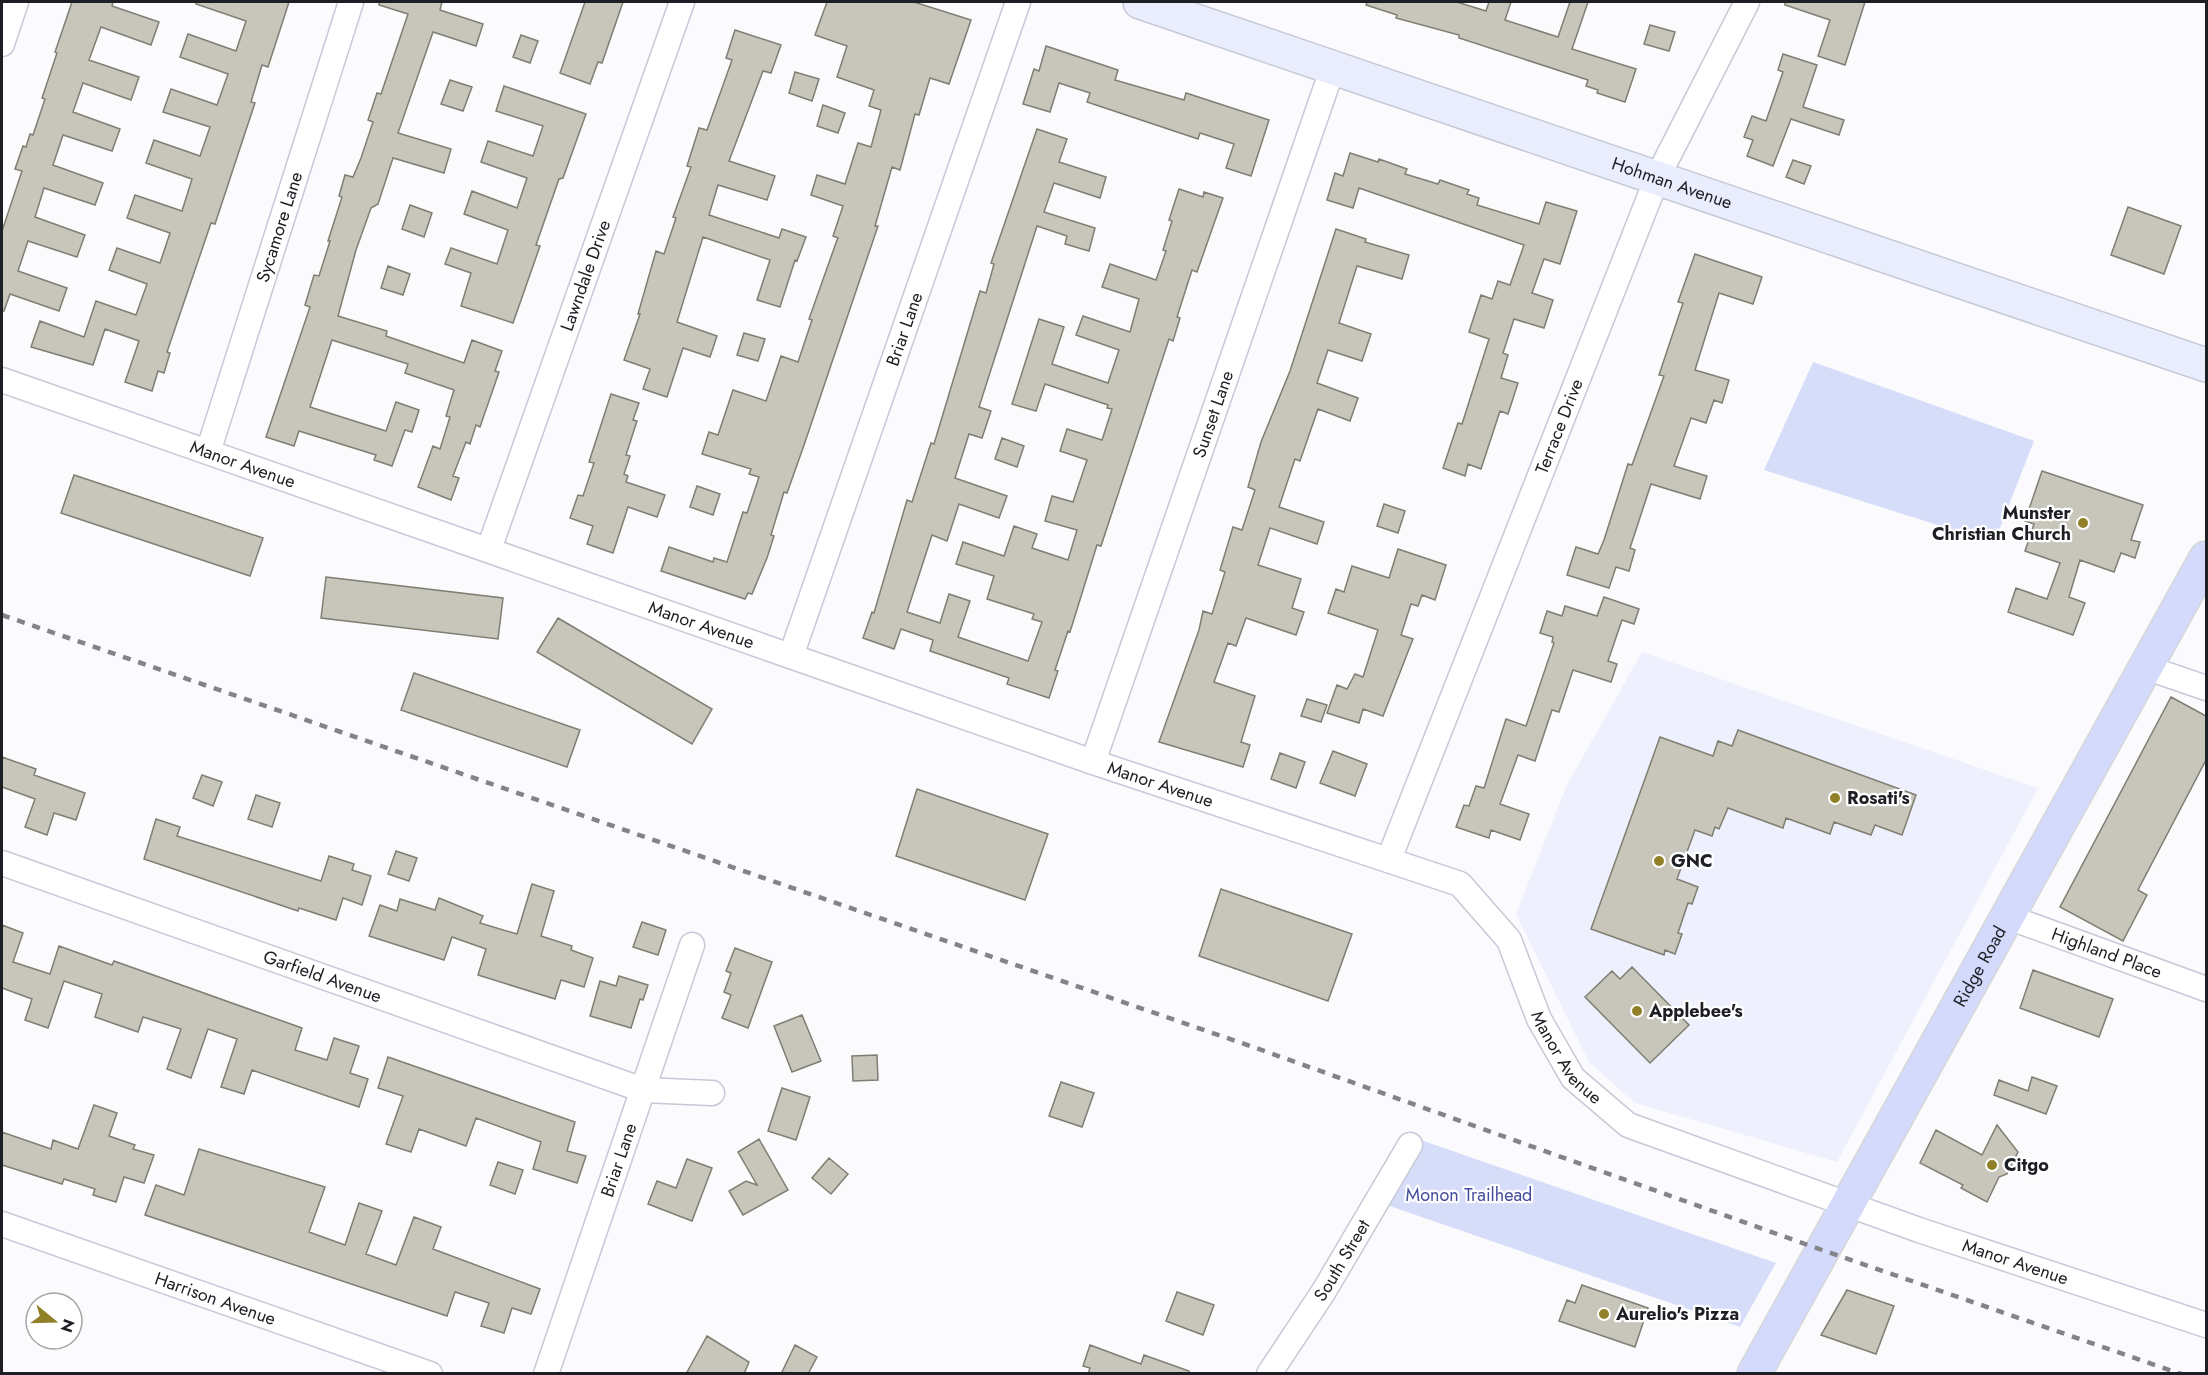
<svg xmlns="http://www.w3.org/2000/svg" width="2208" height="1375" font-family="Jost,sans-serif">
<style>
.built{fill:#eef1fd}
.green{fill:#d6ddf9}
.building{fill:#c8c6ba;stroke:#7f7e72;stroke-width:1.5}
.lines{fill:none;stroke-linecap:round;stroke-linejoin:round}
.street-casing{stroke:#c6c9d6;stroke-width:27}
.secondary-casing{stroke:#c6c9d6;stroke-width:36}
.primary-casing{stroke:#d6d7d8;stroke-width:36}
.street{stroke:#fff;stroke-width:24}
.secondary{stroke:#e9edfd;stroke-width:33}
.primary{stroke:#d3dafb;stroke-width:33}
.rail{stroke:#838388;stroke-width:4.5;stroke-dasharray:8 8;stroke-linecap:butt}
.poi-dot{fill:#908128;stroke:#fff;stroke-width:2}
.labels{text-anchor:middle;dominant-baseline:central;stroke-width:4.5;stroke-linejoin:round;paint-order:stroke}
.street-label{font-size:18px;fill:#1e1f24;stroke:#fff}
.poi-label{font-size:18px;font-weight:bold;fill:#1e1f24;stroke:#fff;text-anchor:start}
.park-label{font-size:18px;fill:#434c9c;stroke:#fff}
</style>
<rect width="100%" height="100%" fill="#fbfbfe"/>
<path class="built" d="M1642,652L2038,788L1837,1162L1635,1103L1589,1062L1516,914L1567,785Z"/>
<path class="green" d="M1813,362L2034,441L1994,543L1764,470Z
M1421,1140L1776,1263L1740,1327L1381,1203Z"/>
<path class="building" d="M72,2H113L112,6L159,22L151,45L101,27L89,60L139,77L131,100L83,83L73,112L120,129L112,151L63,135L53,165L103,183L95,205L44,188L35,217L85,235L77,257L28,241L18,271L67,288L59,311L10,294L4,311H2V231L22,171L15,169L23,146L26,147L30,134L33,135L45,99L42,98L57,53L55,52Z
M196,2H289L268,67L262,65L251,102L255,103L245,133L215,224L211,223L167,352L170,353L164,373L158,371L152,391L125,382L139,341L105,329L93,365L31,347L40,321L84,337L96,301L136,315L147,284L109,270L117,248L160,263L170,233L127,218L135,195L182,211L192,179L146,163L154,140L200,156L210,127L163,112L171,89L217,105L228,74L180,57L188,34L236,51L246,21L196,4Z
M379,2H442L440,10L483,24L476,46L433,32L398,133L451,149L444,173L393,158L378,204L371,208L356,250L338,316L387,331L386,336L464,363L472,340L502,351L495,371L499,372L480,427L476,425L470,444L466,442L453,476L459,478L451,500L418,487L433,446L440,449L450,417L446,416L454,390L405,373L408,364L332,340L310,407L386,431L396,402L419,410L412,432L405,430L392,466L374,460L376,455L299,431L294,446L266,437L310,307L305,305L314,275L319,276L330,241H328L342,197L339,196L345,175L353,177L361,158L373,122L368,120L377,93L381,94L408,14L379,5Z
M585,2H623L602,63L598,62L590,84L560,73Z
M827,2H914L971,20L949,84L930,78L919,115L915,114L900,170L892,167L875,226H878L803,448L787,493L784,492L771,535L774,536L767,558L752,594L748,593L745,599L661,571L669,547L713,562L714,558L727,562L743,512L747,513L759,477L749,474L751,469L702,454L709,432L718,435L733,390L766,401L781,356L798,362L812,320L809,319L837,240L838,238L833,236L843,206L811,195L817,175L845,184L858,143L871,147L881,110L869,106L874,90L837,77L847,46L815,35Z
M1367,2H1457L1486,11L1489,2H1511L1505,20L1558,37L1570,2H1588L1572,49L1636,69L1625,102L1597,93L1598,90L1586,86L1588,80L1459,38V35L1396,18L1397,15L1366,5Z
M1785,2H1865L1845,65L1818,56L1830,20L1785,5Z
M1650,25L1675,32L1669,51L1644,44Z
M735,30L781,45L771,73L763,71L729,161L775,176L767,200L718,185L709,215L779,238L782,229L806,237L797,261L795,260L780,307L757,300L770,260L703,237L677,322L717,336L710,357L683,348L667,397L643,389L650,369L624,360L640,314H638L656,251L664,254L676,218L673,217L691,167L687,166L699,128L707,130L732,60L726,58Z
M521,35L538,41L530,63L513,57Z
M1046,46L1118,70L1115,80L1184,100L1186,93L1269,120L1251,176L1226,168L1234,144L1200,133L1198,139L1087,102L1090,93L1059,83L1050,112L1023,104L1034,69L1039,71Z
M1783,54L1817,65L1803,107L1844,120L1839,135L1791,119L1773,166L1747,156L1753,140L1744,137L1752,116L1766,121L1783,72L1778,70Z
M795,72L819,79L812,101L789,93Z
M450,80L472,87L463,111L441,104Z
M504,86L586,114L563,178L559,179L536,245L540,246L513,323L461,306L471,273L445,264L451,248L497,264L508,230L464,214L472,191L517,208L527,178L481,162L488,141L533,156L543,126L496,111Z
M823,105L845,113L838,133L817,126Z
M1037,129L1067,139L1059,162L1106,177L1100,198L1054,183L1044,212L1095,228L1089,251L1065,244L1067,236L1037,226L979,407L991,411L982,438L969,434L955,478L1007,496L999,518L959,504L947,541L932,535L907,612L940,623L949,594L970,601L958,637L1028,661L1042,622L1032,619L1034,614L987,599L994,576L956,564L963,542L1004,556L1014,526L1037,534L1032,548L1068,560L1077,530L1045,521L1052,496L1073,502L1087,460L1060,451L1067,429L1102,440L1112,409L1107,408L1108,405L1045,384L1036,411L1012,404L1039,319L1064,327L1052,364L1108,383L1119,350L1076,335L1083,316L1130,332L1139,299L1102,287L1110,264L1156,280L1166,251L1163,250L1172,221L1169,220L1179,189L1203,197L1204,192L1223,198L1197,272L1192,270L1177,317L1180,318L1173,341L1169,339L1101,546L1097,545L1070,632L1068,631L1055,670L1058,671L1049,698L1007,684L1009,678L930,651L933,640L901,629L894,649L863,638L872,612L874,613L907,500L912,502L931,443L934,444L980,291L986,293L994,264L991,263Z
M1350,153L1378,162L1379,159L1407,169L1405,174L1438,184L1440,180L1469,190L1467,194L1479,198L1477,205L1539,224L1546,202L1577,211L1560,264L1544,259L1532,293L1553,300L1544,328L1514,319L1503,353L1508,355L1501,378L1518,383L1508,414L1500,411L1481,469L1468,464L1465,476L1443,468L1458,423L1462,424L1489,339L1469,332L1481,295L1492,299L1498,281L1510,285L1524,245L1359,188L1353,208L1327,200L1335,173L1343,176Z
M1793,160L1811,166L1804,184L1786,177Z
M410,205L432,213L424,237L402,229Z
M2128,207L2181,226L2164,274L2111,255Z
M1336,229L1366,239L1365,242L1409,255L1402,279L1357,266L1339,323L1371,334L1362,361L1328,350L1317,383L1358,398L1350,421L1318,409L1300,461L1295,459L1279,507L1324,522L1317,544L1270,528L1258,565L1301,579L1292,608L1304,612L1296,635L1246,618L1236,646L1228,643L1214,682L1255,696L1241,742L1250,745L1243,767L1159,742L1199,630L1203,611L1212,614L1225,572L1220,570L1233,527L1242,530L1255,490L1248,487L1261,442L1290,371Z
M1695,254L1762,277L1753,304L1719,293L1695,370L1729,380L1722,403L1714,400L1706,423L1691,418L1674,466L1707,476L1700,499L1651,484L1630,548L1635,550L1629,571L1616,567L1609,588L1567,575L1576,547L1598,554L1604,540L1628,464L1632,465L1664,376L1659,375L1683,303L1678,302Z
M388,266L410,274L403,295L381,288Z
M744,333L765,339L758,361L737,355Z
M611,394L639,403L633,420L637,421L626,455L630,456L624,474L628,476L626,482L665,495L657,517L628,507L613,553L587,544L593,526L570,518L578,495L583,496L594,463L589,462Z
M1002,438L1024,446L1017,467L995,459Z
M2042,471L2143,505L2131,540L2140,542L2135,558L2121,553L2114,572L2080,560L2069,597L2085,603L2073,635L2008,612L2016,588L2047,599L2060,563L2025,551L2034,524L2025,521Z
M74,475L263,538L250,576L61,513Z
M697,486L720,494L713,515L690,507Z
M1384,504L1405,511L1398,533L1377,526Z
M1398,549L1446,565L1435,600L1422,595L1418,606L1411,604L1401,635L1413,639L1383,716L1363,709L1359,723L1327,713L1337,685L1347,689L1355,674L1363,677L1378,630L1328,613L1336,589L1344,592L1352,566L1389,578Z
M326,577L503,598L498,639L321,618Z
M1604,597L1639,609L1634,624L1622,620L1608,661L1617,664L1611,682L1573,670L1559,712L1552,710L1535,761L1518,755L1500,804L1529,814L1520,840L1491,830L1489,838L1456,827L1464,805L1469,806L1476,786L1484,788L1506,719L1526,726L1554,643L1552,642L1553,637L1540,633L1547,611L1562,616L1565,606L1597,616Z
M558,618L712,709L692,744L537,652Z
M414,673L580,730L567,767L401,710Z
M2171,697L2206,716V760L2138,890L2147,895L2123,941L2060,907Z
M1307,699L1327,705L1321,722L1301,716Z
M1738,730L1916,795L1902,835L1875,825L1871,835L1834,822L1830,834L1786,818L1783,828L1728,808L1719,829L1715,827L1712,836L1695,830L1677,879L1698,887L1692,904L1688,903L1678,933L1682,934L1675,954L1665,950L1664,955L1591,929L1660,737L1713,756L1718,741L1732,746Z
M1333,751L1367,764L1355,796L1320,783Z
M1280,753L1305,762L1296,788L1271,779Z
M2,757L36,769L34,775L85,793L76,820L54,813L47,835L25,827L35,799L2,787Z
M202,775L222,782L213,806L193,798Z
M917,789L1048,834L1025,900L896,856Z
M256,795L280,803L272,827L248,819Z
M156,819L180,827L177,836L321,881L329,856L354,864L352,870L371,876L362,905L343,898L336,920L299,908L298,911L144,859Z
M396,851L417,858L409,881L388,874Z
M532,884L554,891L541,936L572,946L571,950L593,958L584,987L561,980L555,999L478,975L486,949L452,937L444,960L369,936L380,905L397,911L400,899L435,910L439,898L483,916L480,923L517,934Z
M1221,889L1352,934L1328,1001L1199,956Z
M642,922L666,930L658,955L633,947Z
M2,925L23,933L13,962L50,974L59,946L112,965L114,961L302,1028L295,1050L327,1060L334,1038L359,1046L350,1073L368,1079L359,1107L252,1070L244,1094L221,1087L237,1039L208,1029L191,1078L167,1069L181,1029L143,1017L138,1032L95,1017L102,994L64,981L48,1028L25,1020L32,999L2,988Z
M735,948L772,962L748,1028L722,1018L731,995L724,992L731,973L726,971Z
M1632,967L1689,1025L1650,1063L1585,997L1612,971L1620,979Z
M2033,970L2113,999L2099,1037L2020,1008Z
M619,976L648,985L643,1000L640,999L631,1028L590,1016L600,981L616,986Z
M802,1015L821,1061L792,1072L774,1026Z
M877,1055L878,1080L853,1081L852,1056Z
M388,1057L575,1122L567,1151L586,1156L577,1183L533,1169L541,1142L476,1118L466,1146L419,1129L411,1152L386,1144L403,1096L378,1088Z
M2032,1077L2057,1086L2046,1114L1994,1095L1999,1080L2028,1091Z
M1061,1082L1094,1093L1082,1127L1049,1116Z
M782,1088L810,1097L796,1140L768,1131Z
M94,1105L117,1113L109,1136L135,1145L133,1149L154,1155L144,1183L124,1177L116,1202L93,1195L95,1189L64,1179L62,1184L2,1165V1132L51,1149L53,1140L78,1149Z
M1997,1125L2018,1152L2007,1174L1999,1177L1987,1202L1961,1188L1963,1185L1920,1163L1936,1130L1982,1155Z
M759,1139L788,1190L743,1215L729,1191L746,1181L757,1185L738,1152Z
M199,1149L325,1187L309,1232L345,1245L359,1203L382,1211L366,1254L396,1265L414,1217L441,1227L433,1249L540,1289L531,1314L512,1308L504,1333L481,1326L489,1303L455,1292L447,1316L145,1215L156,1185L184,1195Z
M829,1158L848,1174L831,1194L812,1178Z
M687,1159L712,1168L692,1221L648,1204L657,1181L676,1188Z
M498,1162L523,1170L515,1194L490,1185Z
M1582,1285L1648,1308L1635,1347L1559,1321L1567,1300L1575,1303Z
M1847,1290L1894,1306L1876,1354L1821,1335Z
M1177,1292L1214,1305L1203,1335L1166,1321Z
M707,1336L749,1362L744,1374H686Z
M795,1345L817,1357L808,1374H781Z
M1090,1345L1141,1364L1144,1355L1189,1371V1374H1088L1090,1368L1083,1366Z"/>
<g class="lines">
<defs>
<g id="street">
<path d="M2,44L16,2"/>
<path id="s1" d="M2,380L1093,762L1460,884L1509,940L1539,1019L1573,1078L1628,1125L1919,1230L2206,1325"/>
<path id="s2" d="M208,452L351,2"/>
<path id="s3" d="M489,549L682,2"/>
<path id="s4" d="M791,656L1018,2"/>
<path d="M2145,667L2206,688"/>
<path id="s5" d="M1093,762L1333,67"/>
<path id="s6" d="M1389,859L1657,178L1747,2"/>
<path id="s7" d="M2,863L643,1090L712,1093"/>
<path id="s8" d="M2008,917L2206,989"/>
<path id="s9" d="M2,1224L430,1374"/>
<path id="s10" d="M546,1374L692,945"/>
<path id="s11" d="M1269,1374L1324,1291L1410,1145"/>
</g>
<g id="secondary">
<path id="s12" d="M1140,2L2206,365"/>
</g>
<g id="primary">
<path id="s13" d="M1754,1374L2206,558"/>
</g>
</defs>
<use href="#street" class="street-casing"/>
<use href="#secondary" class="secondary-casing"/>
<use href="#primary" class="primary-casing"/>
<use href="#street" class="street"/>
<use href="#secondary" class="secondary"/>
<use href="#primary" class="primary"/>
<path class="rail" d="M2,615L1256,1048L1822,1250L2181,1374"/>
</g>
<g class="poi-dot">
<circle cx="2083" cy="523" r="6"/>
<circle cx="1835" cy="798" r="6"/>
<circle cx="1659" cy="861" r="6"/>
<circle cx="1637" cy="1011" r="6"/>
<circle cx="1992" cy="1165" r="6"/>
<circle cx="1604" cy="1314" r="6"/>
</g>
<g class="labels">
<g class="street-label">
<text stroke="none"><textPath href="#s12" startOffset="562">Hohman Avenue</textPath></text>
<text stroke="none"><textPath href="#s2" startOffset="236">Sycamore Lane</textPath></text>
<text stroke="none"><textPath href="#s3" startOffset="290">Lawndale Drive</textPath></text>
<text stroke="none"><textPath href="#s4" startOffset="346">Briar Lane</textPath></text>
<text stroke="none"><textPath href="#s5" startOffset="368">Sunset Lane</textPath></text>
<text stroke="none"><textPath href="#s6" startOffset="465">Terrace Drive</textPath></text>
<text stroke="none"><textPath href="#s1" startOffset="255">Manor Avenue</textPath></text>
<text stroke="none"><textPath href="#s1" startOffset="741">Manor Avenue</textPath></text>
<text stroke="none"><textPath href="#s1" startOffset="1227">Manor Avenue</textPath></text>
<text stroke="none"><textPath href="#s8" startOffset="105">Highland Place</textPath></text>
<text stroke="none"><textPath href="#s13" startOffset="466">Ridge Road</textPath></text>
<text stroke="none"><textPath href="#s7" startOffset="340">Garfield Avenue</textPath></text>
<text stroke="none"><textPath href="#s1" startOffset="1749">Manor Avenue</textPath></text>
<text stroke="none"><textPath href="#s10" startOffset="226">Briar Lane</textPath></text>
<text stroke="none"><textPath href="#s11" startOffset="135">South Street</textPath></text>
<text stroke="none"><textPath href="#s1" startOffset="2253">Manor Avenue</textPath></text>
<text stroke="none"><textPath href="#s9" startOffset="226">Harrison Avenue</textPath></text>
</g>
<g class="poi-label">
<text x="2071" y="513" text-anchor="end">Munster<tspan x="2071" dy="21">Christian Church</tspan></text>
<text x="1847" y="798">Rosati's</text>
<text x="1671" y="861">GNC</text>
<text x="1649" y="1011">Applebee's</text>
<text x="2004" y="1165">Citgo</text>
<text x="1616" y="1314">Aurelio's Pizza</text>
</g>
<g class="park-label">
<text x="1469" y="1195">Monon Trailhead</text>
</g>
</g>
<rect width="2208" height="1375" fill="none" stroke="#1e1f24" stroke-width="6"/>
<g transform="translate(54 1321) rotate(109)"><circle r="28" fill="#ffffff" stroke="#a5a5a7" stroke-width="1.5"/>
<path d="M0-4.5L10 22L0 15L-10 22Z" fill="#908128"/>
<text y="-9" font-size="16" font-weight="bold" text-anchor="middle" fill="#1e1f24">N</text>
</g>
</svg>
